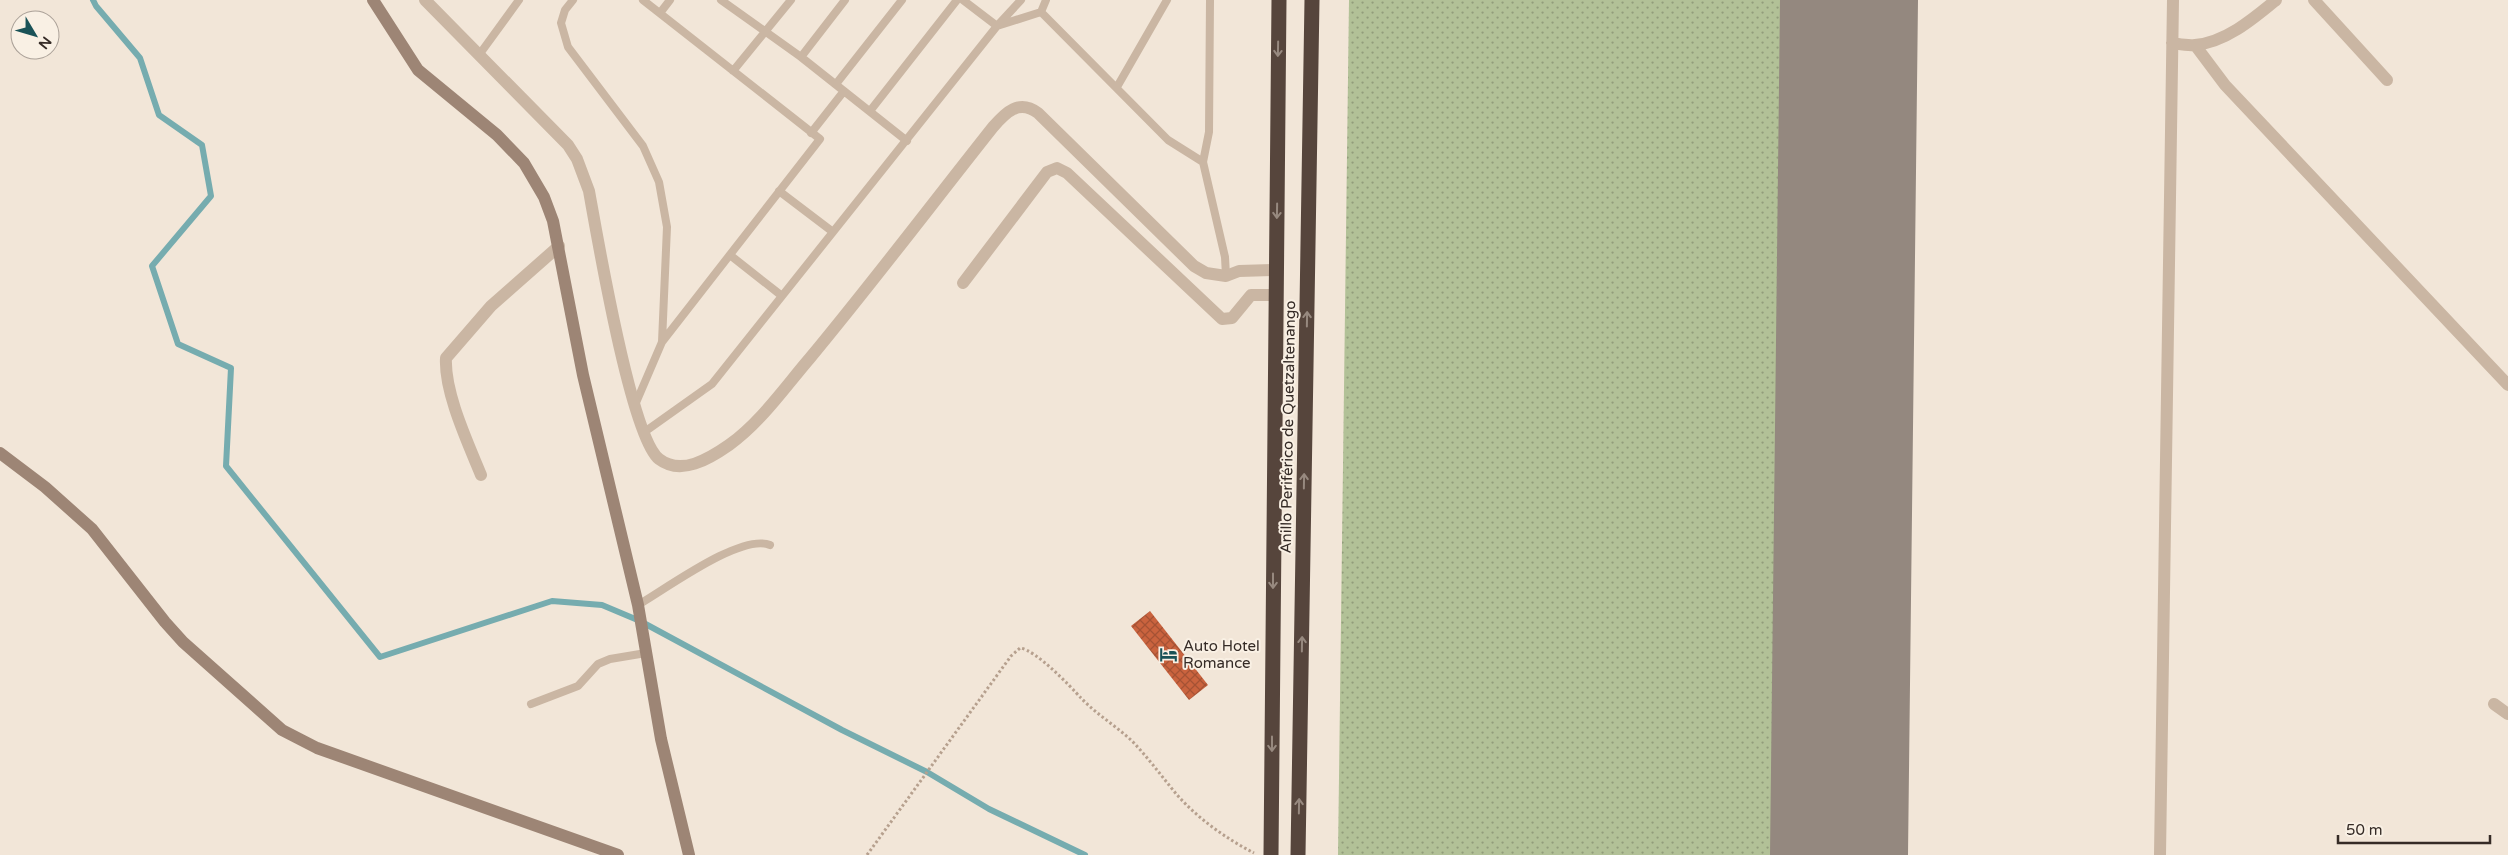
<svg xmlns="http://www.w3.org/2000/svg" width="2508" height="855" font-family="'Varela Round',sans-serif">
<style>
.grass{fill:url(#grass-dots)}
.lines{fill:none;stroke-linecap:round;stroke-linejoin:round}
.stream{stroke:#76acaf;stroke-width:6}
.taxiway{stroke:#94887f;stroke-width:55}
.runway{stroke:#94887f;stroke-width:138}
.building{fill:url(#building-cross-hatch)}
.path{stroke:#b6a08e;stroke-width:3;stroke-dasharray:2.5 2.5;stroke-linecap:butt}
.lane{stroke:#cab6a3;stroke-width:8}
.street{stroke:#cab6a3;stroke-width:12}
.secondary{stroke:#9d8575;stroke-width:12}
.highway{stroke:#56453c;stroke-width:15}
.oneway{stroke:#97897f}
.labels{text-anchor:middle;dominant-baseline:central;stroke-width:4;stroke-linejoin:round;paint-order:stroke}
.street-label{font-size:15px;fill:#352b26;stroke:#f9f0e4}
.poi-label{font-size:15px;fill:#352b26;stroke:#f9f0e4;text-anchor:start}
</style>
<defs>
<pattern id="grass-dots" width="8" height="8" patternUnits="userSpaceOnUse" patternTransform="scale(1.25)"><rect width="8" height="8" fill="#b2c197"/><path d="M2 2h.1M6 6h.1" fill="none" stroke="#929d7b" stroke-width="1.8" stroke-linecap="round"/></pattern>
<pattern id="building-cross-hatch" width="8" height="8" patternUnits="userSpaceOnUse" patternTransform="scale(1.25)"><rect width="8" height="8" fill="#ca633e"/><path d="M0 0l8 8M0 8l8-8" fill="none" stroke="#a55234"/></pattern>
</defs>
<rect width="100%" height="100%" fill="#f2e6d8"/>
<path class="grass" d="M1349,0H1809L1813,5L1818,53L1806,855H1338Z"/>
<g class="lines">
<path class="stream" d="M93,0L96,6L140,58L159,115L202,145L211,196L152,266L178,344L231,368L226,466L380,657L552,601L602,605L640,621L842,730L927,772L989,809L1085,855"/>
<path class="taxiway" d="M1829,0C1846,36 1844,72 1849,110"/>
<path class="runway" d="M1839,855L1849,0"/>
</g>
<path class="building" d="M1150,611L1208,685L1189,700L1131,626Z"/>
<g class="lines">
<path class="path" d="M867,855L1011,656L1020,648C1036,650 1070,686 1081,698C1097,715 1118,727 1134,743C1148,758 1160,774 1173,790C1194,816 1225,838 1254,853"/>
<path class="lane" d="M573,0L565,10L561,23L568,47L643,146L659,182L667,227L662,342L635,405
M643,0L820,139L662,342
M721,0L801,57L907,141
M963,0L997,26L1041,12L1046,0
M1210,0L1209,132L1203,162L1225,257L1226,276
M1041,12L1168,140L1203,162
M660,13L670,0
M479,55L519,0
M801,57L845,0
M733,71L791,0
M836,84L902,0
M1117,87L1167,0
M870,111L957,0
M811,133L844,91
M779,191L833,232
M730,255L782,296
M643,433L712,384L997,26L1021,0
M638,605C666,589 741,533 770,545
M531,704L578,686L598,664L610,659L646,653"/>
<path class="street" d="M425,0L568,145L577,159L589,191C597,235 631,437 659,459C681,476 709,459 729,445C761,422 785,387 810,358C873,282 932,204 993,127C1006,112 1019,99 1038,113L1194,266L1206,273L1226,276L1239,271L1276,270
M2314,0L2387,80
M2172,43C2179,44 2188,46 2195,45C2226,42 2253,19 2276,0
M2195,45L2225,85L2508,385
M963,283L1047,172L1057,168L1067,173L1222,319L1232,318L1251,295H1276
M481,475C468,443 444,392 446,358L491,306L559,246
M2494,704L2508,714
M2160,855L2173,0"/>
<path class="secondary" d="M373,0L418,70L497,135L524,163L544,197L553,221L583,375L638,605L661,739L689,855
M0,453L45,487L92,529L165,622L183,642L282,730L317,748L618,855"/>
<path class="highway" d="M1271,855L1279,0
M1298,855L1312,0"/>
</g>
<defs><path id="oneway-shaft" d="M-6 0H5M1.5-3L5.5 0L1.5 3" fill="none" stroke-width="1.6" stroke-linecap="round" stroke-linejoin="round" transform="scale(1.25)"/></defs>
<g class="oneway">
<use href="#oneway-shaft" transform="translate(1278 49) rotate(91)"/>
<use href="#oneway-shaft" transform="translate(1277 211) rotate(91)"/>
<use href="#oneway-shaft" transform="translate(1307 319) rotate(-89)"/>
<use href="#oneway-shaft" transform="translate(1304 481) rotate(-89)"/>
<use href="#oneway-shaft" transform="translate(1273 581) rotate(90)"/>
<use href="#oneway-shaft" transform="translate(1302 644) rotate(-89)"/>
<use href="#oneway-shaft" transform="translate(1272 744) rotate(90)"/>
<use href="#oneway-shaft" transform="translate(1299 806) rotate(-89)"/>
</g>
<defs>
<symbol id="hotel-bare" viewBox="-9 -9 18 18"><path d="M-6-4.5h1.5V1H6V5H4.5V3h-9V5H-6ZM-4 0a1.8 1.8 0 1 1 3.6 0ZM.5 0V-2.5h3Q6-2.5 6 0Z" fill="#1a5257" stroke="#f9f0e4" stroke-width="2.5" paint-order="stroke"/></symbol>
</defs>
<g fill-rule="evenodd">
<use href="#hotel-bare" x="1156" y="642" width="25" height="25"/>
</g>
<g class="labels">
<g class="street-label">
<text transform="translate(1288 427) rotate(-89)">Anillo Periférico de Quetzaltenango</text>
</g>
<g class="poi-label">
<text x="1183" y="646">Auto Hotel<tspan x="1183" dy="17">Romance</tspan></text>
</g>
</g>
<g transform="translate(35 35) rotate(128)"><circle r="24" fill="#f9f0e4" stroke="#aba198"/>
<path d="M0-4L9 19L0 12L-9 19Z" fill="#1a5257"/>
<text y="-8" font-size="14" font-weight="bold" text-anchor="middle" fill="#352b26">N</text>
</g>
<path d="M2338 835v8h152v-8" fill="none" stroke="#352b26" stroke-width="2.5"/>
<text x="2346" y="835" font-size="15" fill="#352b26" stroke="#f9f0e4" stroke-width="4" paint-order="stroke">50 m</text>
</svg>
